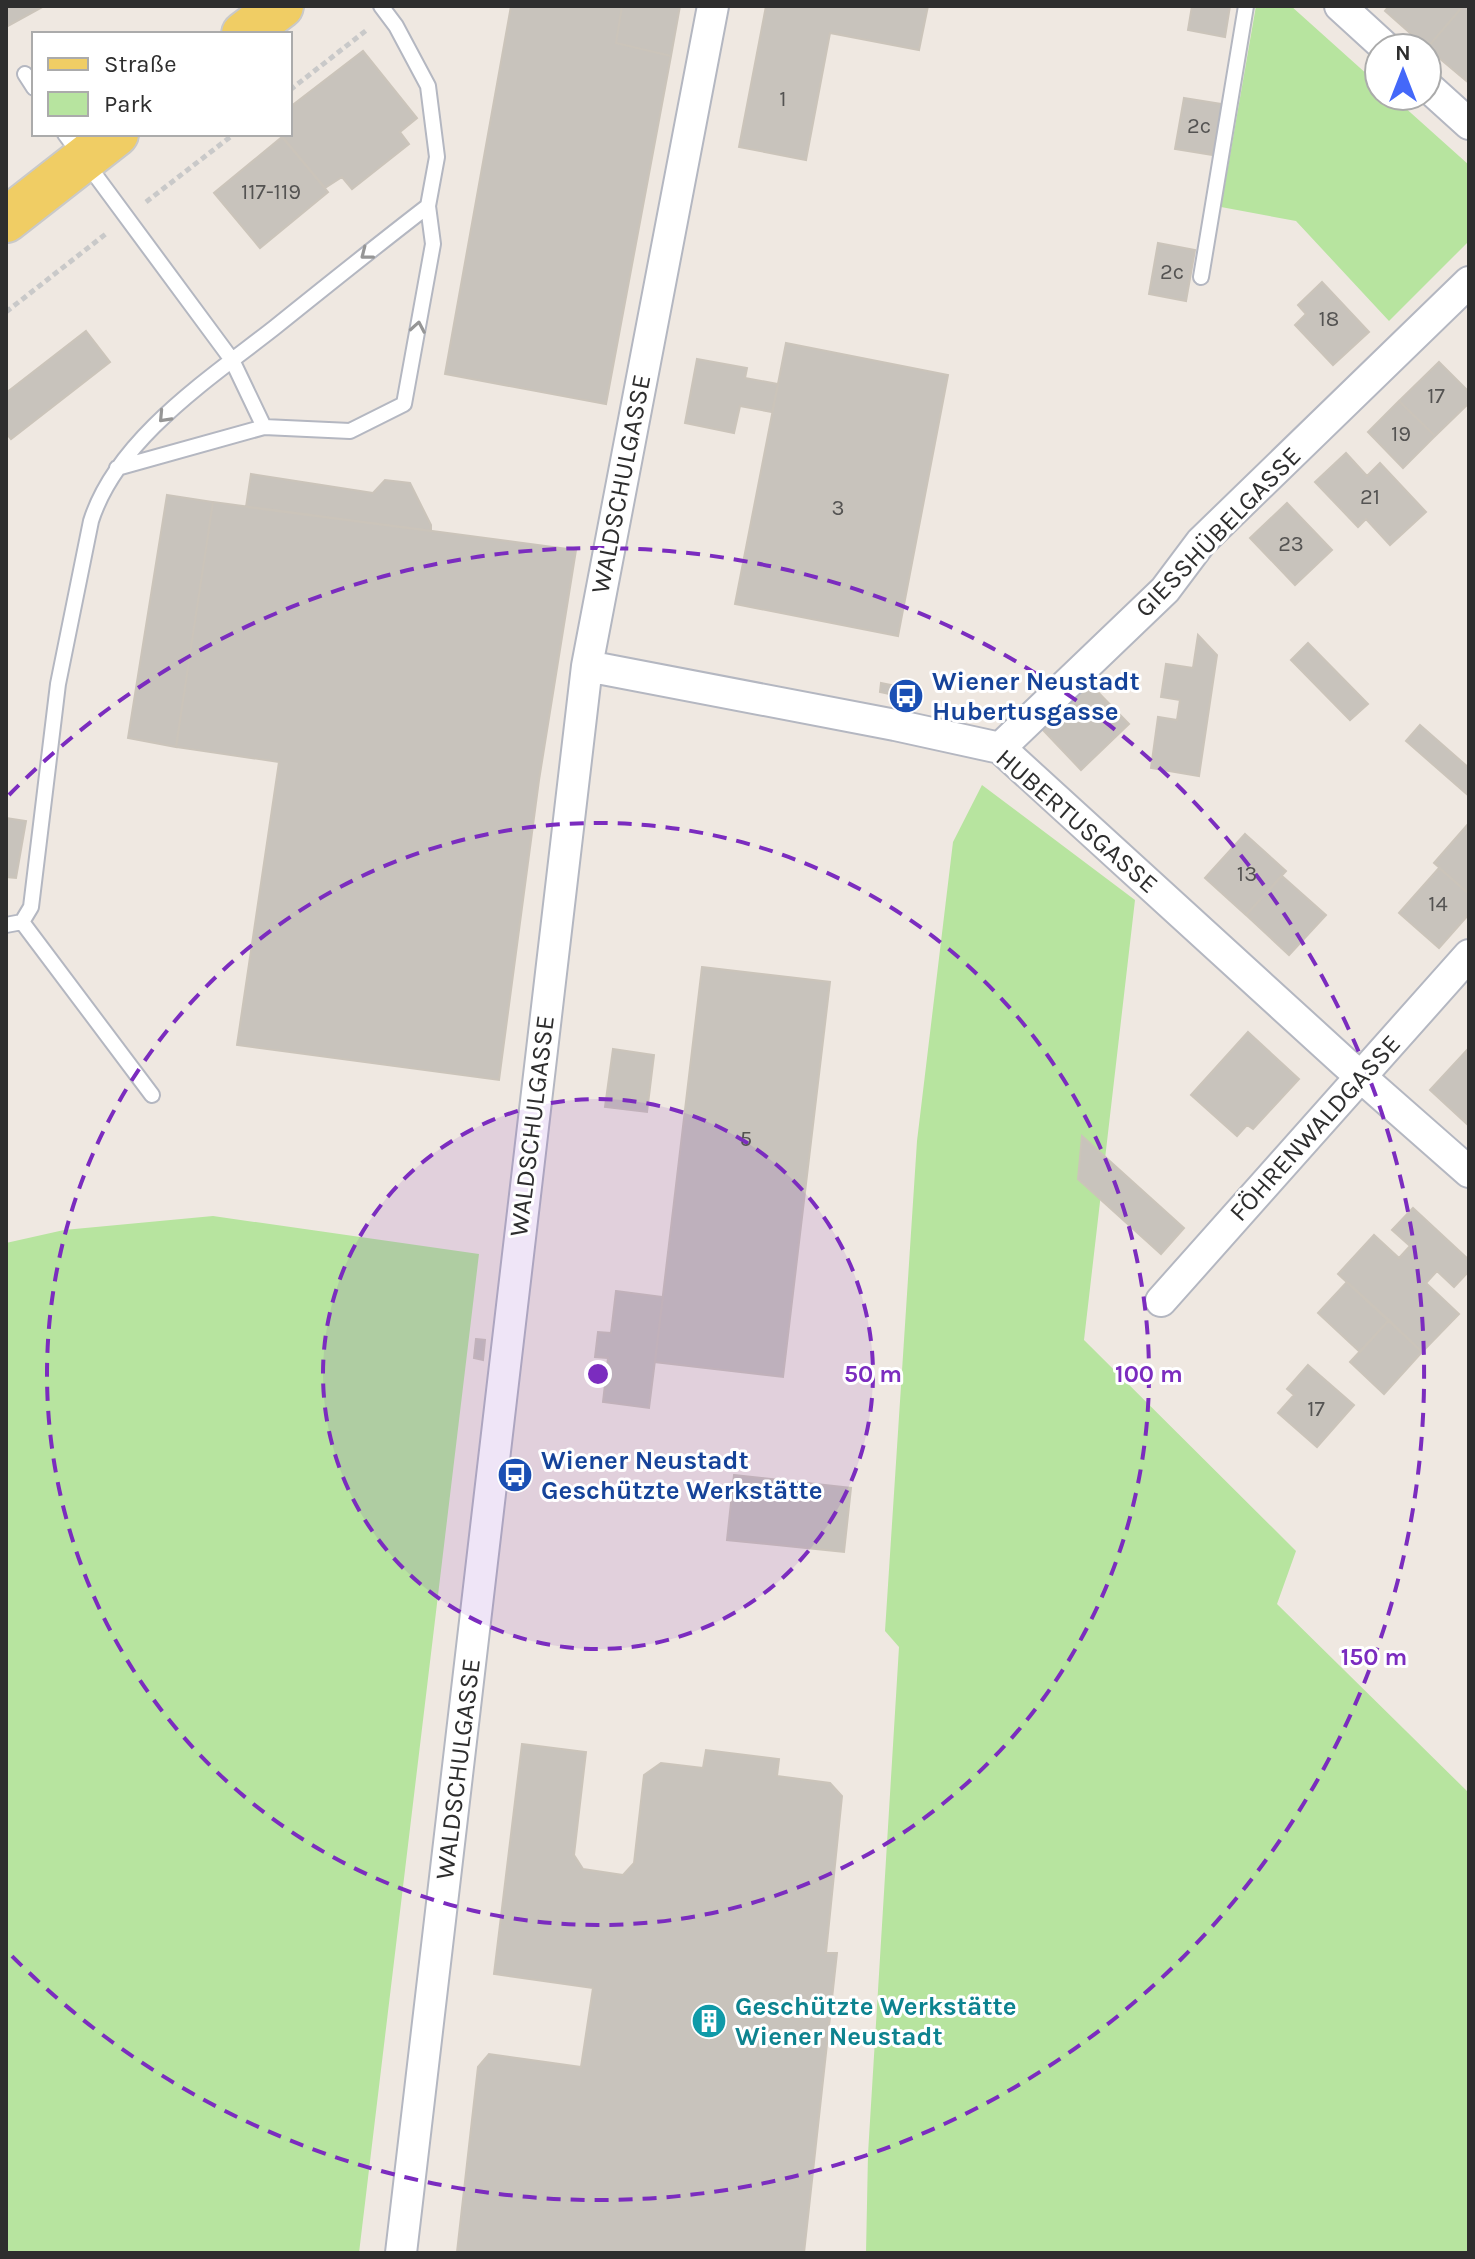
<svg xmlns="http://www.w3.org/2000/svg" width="1475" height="2259" font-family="Karla,sans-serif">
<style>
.green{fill:#b7e49f}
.building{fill:#c8c3bc;stroke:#cbc4ba;stroke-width:2}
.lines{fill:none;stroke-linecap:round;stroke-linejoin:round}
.lane-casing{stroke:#b4b7c1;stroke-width:18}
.street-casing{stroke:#b4b7c1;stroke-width:34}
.primary-casing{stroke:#c9c9c9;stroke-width:48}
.path{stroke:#c9c9c9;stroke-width:5;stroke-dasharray:6 4;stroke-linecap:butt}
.lane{stroke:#fff;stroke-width:14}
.street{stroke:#fff;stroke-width:30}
.primary{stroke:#f0cd64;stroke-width:44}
.oneway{stroke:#969696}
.ring{fill:none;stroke:#7b2cbf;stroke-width:4;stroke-dasharray:14 10}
.labels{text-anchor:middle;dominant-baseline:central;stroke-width:6;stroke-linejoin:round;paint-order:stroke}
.number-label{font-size:22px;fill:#545352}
.street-label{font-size:26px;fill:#2e2e2e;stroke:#fff}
.transit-label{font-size:26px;font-weight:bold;fill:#164399;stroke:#fff;text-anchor:start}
.culture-label{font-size:26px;font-weight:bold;fill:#0d838f;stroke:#fff;text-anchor:start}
.centre{fill:#7b2cbf;stroke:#fff;stroke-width:4}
.ring-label{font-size:24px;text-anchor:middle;font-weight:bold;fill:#7b2cbf;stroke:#fff;stroke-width:6;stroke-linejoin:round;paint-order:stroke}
</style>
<rect width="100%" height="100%" fill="#efe8e1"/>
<path class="green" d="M1256,6H1291L1379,85V96H1392L1469,165V241L1389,321L1296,221L1221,207Z
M982,785L1135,900L1084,1340L1296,1551L1277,1604L1469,1793V2253H866L868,2154L899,1647L885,1631L917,1141L953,842Z
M213,1216L479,1254L359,2253H6V1243L64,1230Z"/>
<path class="building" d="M6,6H44L6,27Z
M511,6H622L616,43L671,56L606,404L445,374Z
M622,6H680L671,56L616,43Z
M766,6H928L919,50L830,33L806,160L739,147Z
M1192,6H1230L1225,37L1188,30Z
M1389,6H1463L1427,48L1385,11Z
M1463,6H1469V83L1427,48Z
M363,51L417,118L400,132L409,144L352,189L342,177L325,188L280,134H290V107Z
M1184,98L1222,104L1213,155L1175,149Z
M282,137L328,192L260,248L214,193Z
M1158,243L1195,250L1186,301L1149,294Z
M1322,282L1369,332L1333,365L1295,325L1306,314L1298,305Z
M86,331L110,362L11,439L6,433V393Z
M786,343L948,375L898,636L735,604Z
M697,359L747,368L745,378L778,384L772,412L740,406L734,433L685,423Z
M1439,362L1469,392V403L1435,436L1399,401Z
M1399,401L1435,436L1403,468L1368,432Z
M1346,453L1367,476L1380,463L1426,512L1390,545L1366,519L1358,527L1315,482Z
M251,474L373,493L385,480L410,483L431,525V531L246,507Z
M167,495L213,502L176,747L128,738Z
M213,502L576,550L539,780L499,1080L237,1045L279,762L176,747Z
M1287,503L1332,550L1295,585L1250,538Z
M1198,635L1217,655L1199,776L1151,768L1158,717L1177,720L1180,700L1161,697L1166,664L1193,668Z
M1308,643L1368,704L1350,720L1291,660Z
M881,683L901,687L899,696L880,692Z
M1090,684L1129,724L1081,770L1043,730Z
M1420,725L1469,768V796L1406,741Z
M6,818L26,821L16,878L6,877Z
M1469,823V894L1434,863Z
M1245,834L1286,871L1246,915L1205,878Z
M1439,868L1469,894V914L1439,948L1399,913Z
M1282,876L1326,915L1289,955L1246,915Z
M702,967L830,982L783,1377L655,1362Z
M1248,1032L1299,1079L1253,1129L1247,1125L1237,1136L1191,1095Z
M613,1049L654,1055L647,1112L605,1107Z
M1468,1049L1469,1050V1126L1430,1090Z
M1082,1136L1184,1228L1161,1254L1078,1179Z
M1413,1208L1469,1260V1271L1454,1287L1437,1271L1426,1283L1459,1314L1422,1352L1338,1274L1374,1235L1399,1258L1410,1246L1392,1230Z
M1347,1282L1389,1320L1360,1352L1318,1313Z
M616,1291L663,1297L649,1408L603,1402L608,1358L595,1357L598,1332L611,1333Z
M1389,1320L1422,1352L1384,1394L1350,1362Z
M476,1339L485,1340L483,1360L474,1358Z
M1308,1365L1354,1405L1317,1447L1278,1413L1294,1395L1287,1389Z
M734,1475L851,1488L844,1552L727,1540Z
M522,1744L586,1752L574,1855L583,1869L623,1875L634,1863L644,1775L661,1763L703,1768L706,1750L779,1759L777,1776L830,1783L842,1796L826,1953H837L804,2253L457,2252L478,2067L489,2054L581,2067L593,1988L494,1974Z"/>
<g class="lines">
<defs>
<path id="lane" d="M25,74L34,88
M65,134L232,360L264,427
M1201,277L1246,6
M117,468L264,427L350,431L404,404L433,244L428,206L437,157L428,86L396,26L381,6
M22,922L152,1095
M6,925L22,922L31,907L58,684L91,521C117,439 209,379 274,328C325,287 376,246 428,206"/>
<path id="street" d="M1340,6L1386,48
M1427,86L1469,124
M587,666L895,725L1000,748L1344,1062L1469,1172
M1000,748L1165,590L1201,542L1469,282
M1161,1301L1469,955
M401,2253L587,666L713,6"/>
<path id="primary" d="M244,34L281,6
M6,220L116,134"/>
</defs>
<use href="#lane" class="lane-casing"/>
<use href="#street" class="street-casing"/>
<use href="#primary" class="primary-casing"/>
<path class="path" d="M290,90L368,29
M146,202L234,134
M6,312L107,233"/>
<use href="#lane" class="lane"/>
<use href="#street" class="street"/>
<use href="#primary" class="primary"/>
</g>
<defs><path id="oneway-chevron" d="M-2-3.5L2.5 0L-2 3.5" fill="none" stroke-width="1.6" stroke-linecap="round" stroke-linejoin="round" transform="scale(2)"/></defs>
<g class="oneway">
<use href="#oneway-chevron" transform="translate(366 254) rotate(142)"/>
<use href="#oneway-chevron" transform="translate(418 327) rotate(-80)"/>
<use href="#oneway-chevron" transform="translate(164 417) rotate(133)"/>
</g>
<circle cx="598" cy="1374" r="275" fill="#7b2cbf" fill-opacity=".12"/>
<g class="ring">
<circle cx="598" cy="1374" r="275"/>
<circle cx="598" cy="1374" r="551"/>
<path d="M9 795A826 826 0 1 1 9 1953"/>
</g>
<defs>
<symbol id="bus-disc" viewBox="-11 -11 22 22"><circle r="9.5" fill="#1a4fb4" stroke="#fff"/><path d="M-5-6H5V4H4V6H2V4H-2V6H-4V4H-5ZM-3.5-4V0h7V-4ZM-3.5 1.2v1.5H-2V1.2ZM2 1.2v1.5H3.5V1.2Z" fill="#fff"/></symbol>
<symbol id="building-disc" viewBox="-11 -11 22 22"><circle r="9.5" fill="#0f9aa8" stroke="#fff"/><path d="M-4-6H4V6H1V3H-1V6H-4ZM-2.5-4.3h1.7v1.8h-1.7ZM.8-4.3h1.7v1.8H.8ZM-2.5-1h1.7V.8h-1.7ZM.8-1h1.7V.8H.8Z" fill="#fff"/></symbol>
</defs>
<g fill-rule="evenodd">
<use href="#bus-disc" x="886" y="676" width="40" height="40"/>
<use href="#bus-disc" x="495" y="1455" width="40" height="40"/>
<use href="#building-disc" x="689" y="2001" width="40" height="40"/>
</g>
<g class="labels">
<g class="number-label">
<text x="783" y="99">1</text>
<text x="1199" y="126">2c</text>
<text x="271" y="192">117-119</text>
<text x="1172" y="272">2c</text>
<text x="1329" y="319">18</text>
<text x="1436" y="396">17</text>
<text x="1401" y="434">19</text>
<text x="1370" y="497">21</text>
<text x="838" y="508">3</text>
<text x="1291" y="544">23</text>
<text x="1247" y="874">13</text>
<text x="1438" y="904">14</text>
<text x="746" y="1139">5</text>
<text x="1316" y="1409">17</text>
</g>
<g class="street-label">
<text transform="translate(621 484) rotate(-79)">WALDSCHULGASSE</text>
<text transform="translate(1218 532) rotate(-46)">GIESSHÜBELGASSE</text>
<text transform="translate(1077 821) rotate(41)">HUBERTUSGASSE</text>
<text transform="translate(532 1126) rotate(-83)">WALDSCHULGASSE</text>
<text transform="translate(1315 1128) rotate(-48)">FÖHRENWALDGASSE</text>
<text transform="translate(458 1769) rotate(-83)">WALDSCHULGASSE</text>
</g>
<g class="transit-label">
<text x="932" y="681">Wiener Neustadt<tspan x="932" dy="30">Hubertusgasse</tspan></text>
<text x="541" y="1460">Wiener Neustadt<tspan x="541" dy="30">Geschützte Werkstätte</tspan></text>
</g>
<g class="culture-label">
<text x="735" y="2006">Geschützte Werkstätte<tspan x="735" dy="30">Wiener Neustadt</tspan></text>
</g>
</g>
<circle cx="598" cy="1374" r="12" class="centre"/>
<g class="ring-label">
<text x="873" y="1382">50 m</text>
<text x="1149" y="1382">100 m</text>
<text x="1374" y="1665">150 m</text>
</g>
<rect width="1475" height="2259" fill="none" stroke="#2e2e2e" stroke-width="16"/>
<rect x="32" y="32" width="260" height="104" fill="#ffffff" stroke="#ababab" stroke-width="2"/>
<rect x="48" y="58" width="40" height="12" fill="#f0cd64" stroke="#ababab" stroke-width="2"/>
<text x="104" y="72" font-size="24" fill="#2e2e2e">Straße</text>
<rect x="48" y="92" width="40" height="24" fill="#b7e49f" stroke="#ababab" stroke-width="2"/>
<text x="104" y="112" font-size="24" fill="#2e2e2e">Park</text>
<g transform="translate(1403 72)"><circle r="38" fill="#ffffff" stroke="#ababab" stroke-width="2"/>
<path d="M0-6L14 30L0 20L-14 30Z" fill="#4468f9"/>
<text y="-12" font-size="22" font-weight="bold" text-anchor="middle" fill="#2e2e2e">N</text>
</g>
</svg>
